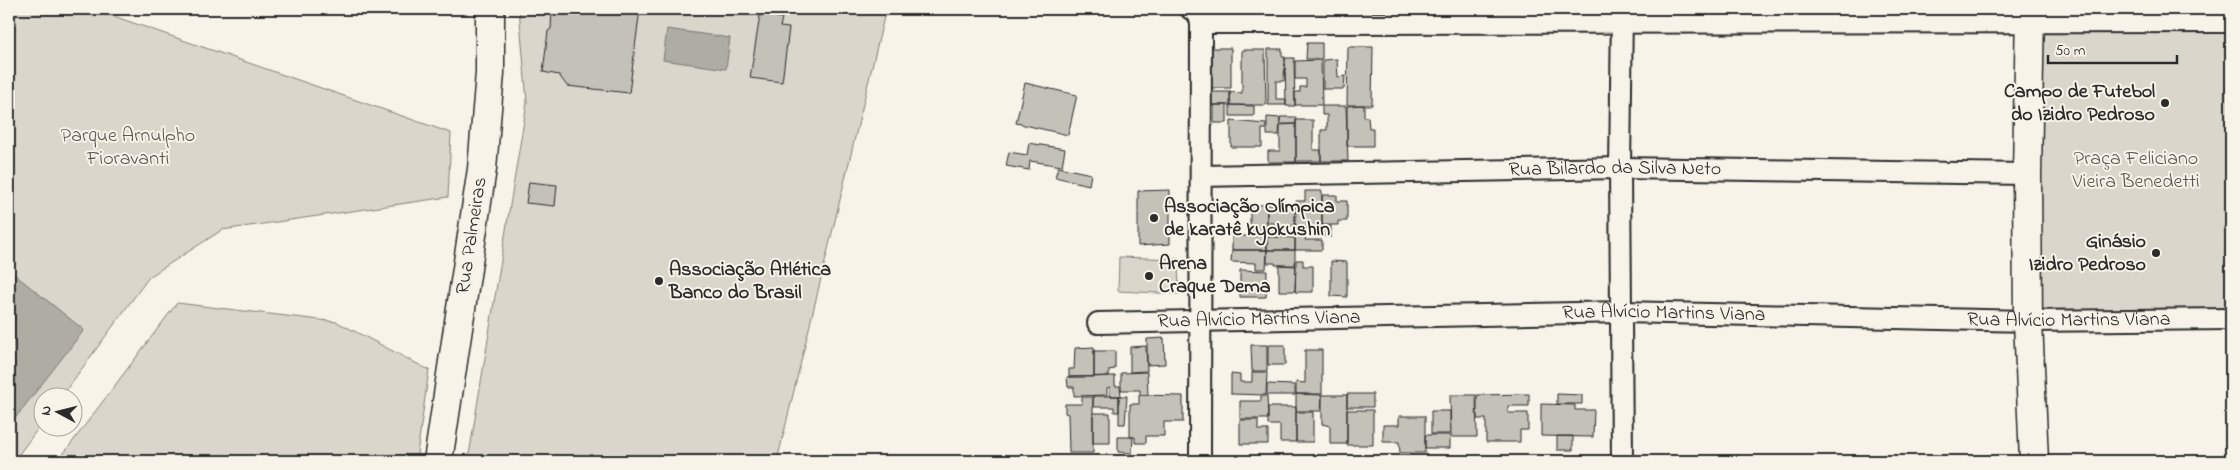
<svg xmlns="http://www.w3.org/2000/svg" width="2240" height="470" font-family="'Indie Flower',sans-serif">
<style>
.green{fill:#dad6cc;stroke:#82807c}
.water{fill:#afaca4;stroke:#7a7874}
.building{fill:#c4c1b9;stroke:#2b2b2b}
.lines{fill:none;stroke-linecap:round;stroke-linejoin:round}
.street-casing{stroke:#2b2b2b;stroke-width:24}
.secondary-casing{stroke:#2b2b2b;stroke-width:31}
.street{stroke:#f7f3e8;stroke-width:20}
.secondary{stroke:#f7f3e8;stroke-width:28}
.poi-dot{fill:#2b2b2b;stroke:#f7f3e8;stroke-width:2}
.labels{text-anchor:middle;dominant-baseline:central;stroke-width:4;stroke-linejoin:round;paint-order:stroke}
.poi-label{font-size:20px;font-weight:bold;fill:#2b2b2b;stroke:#f7f3e8;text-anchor:start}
.park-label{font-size:20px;fill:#575653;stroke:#f7f3e8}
.street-label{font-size:20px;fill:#2b2b2b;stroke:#f7f3e8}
</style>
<rect width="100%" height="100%" fill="#f7f3e8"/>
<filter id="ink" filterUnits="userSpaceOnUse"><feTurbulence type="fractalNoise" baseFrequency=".02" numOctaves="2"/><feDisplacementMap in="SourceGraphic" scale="10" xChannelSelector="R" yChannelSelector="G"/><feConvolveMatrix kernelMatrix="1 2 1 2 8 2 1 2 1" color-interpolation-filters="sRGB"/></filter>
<g filter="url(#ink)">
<path class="green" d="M9,9H93L451,133L448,197L222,230L149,277L61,397L42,398V423L14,461H9Z
M519,9H886L777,461H468L527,102Z
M2040,32H2231V311L2041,309Z
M1119,257L1178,259L1179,294L1118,291Z
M177,303L337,322L429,370L416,461H58Z"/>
<path class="water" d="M667,29L730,38L726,69L663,60Z
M9,270L84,330L9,426Z"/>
<path class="building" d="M552,9H640L629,93L567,86L559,75L543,72L548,31L551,29Z
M761,9H777L776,17L782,18L780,27L789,28L782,82L750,78Z
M1307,43H1322V59H1306Z
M1348,47H1373L1372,105H1347Z
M1210,48H1231V88H1210Z
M1268,49H1282V57H1285L1284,81H1276V99H1286V105H1268Z
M1242,50H1265L1266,105H1231L1230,92L1242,93Z
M1285,58H1294L1295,106H1286Z
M1337,59L1338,77L1345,76L1344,89H1323V60Z
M1321,60L1322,105H1295V92H1300V87H1306V79H1295V61Z
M1025,83L1077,95L1068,135L1016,123Z
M1208,92H1230V105H1208Z
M1214,105H1227V123H1214Z
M1230,105L1254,106V116H1230Z
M1364,105V117H1368L1369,128H1373V146H1347V106Z
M1322,106H1346L1348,161H1321V130H1327V115H1322Z
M1267,117L1280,118L1279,135H1267Z
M1280,117H1296V124H1280Z
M1296,120H1313V150H1321V161H1296Z
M1231,121L1266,124V129H1262V147H1231Z
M1296,124V162H1268V151H1280V125Z
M1029,143L1065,149L1062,166L1030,161L1029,170L1006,166L1009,152L1027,155Z
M1058,167L1091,174L1089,185L1055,177Z
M529,182L557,185L555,206L526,203Z
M1170,190V244L1138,246V191Z
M1305,191H1322V228H1305V240H1322V250H1295L1296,201H1305Z
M1322,195H1337V201H1347V221H1338V225H1322Z
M1250,205H1267V232H1250Z
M1267,205H1295V226H1289L1288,235H1267V226H1274V223H1267Z
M1322,226H1331V237L1322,236Z
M1232,236H1267V250H1232Z
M1267,237L1295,238V250H1267Z
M1232,250H1267L1266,269H1256V263L1231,262Z
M1267,250H1295V265H1275V263H1267Z
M1296,260H1303V266H1313V292H1295Z
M1331,261L1347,262V297L1331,296Z
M1279,265L1296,266L1295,291H1279Z
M1240,270L1267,271L1266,297H1240Z
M1164,338L1165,364L1147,365V339Z
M1251,345H1267V371H1252Z
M1268,345H1285V365H1268Z
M1146,346L1147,371L1130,372V347Z
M1094,347V377H1069V369H1074L1075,348Z
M1305,350H1322V394H1296V382L1305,383Z
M1094,351H1115V369L1109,370V376L1094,377Z
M1147,372L1148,395H1140V390H1121V373Z
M1252,372H1267L1266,395L1231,394V374L1240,375V382H1252Z
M1115,376V386H1120L1121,396H1110V387L1107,388V395L1074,396V387H1068L1067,377Z
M1267,384L1295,385V395H1267Z
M1296,394L1322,395L1321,411H1296Z
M1347,394H1373V407H1347Z
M1529,394V406H1508V413H1528V430H1520V442H1486V419H1477V395Z
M1557,394L1582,395V404H1557Z
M1139,395L1183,396V422H1164V436H1146V443H1135V437H1130V404H1139Z
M1322,395H1347V444H1330V426L1322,424Z
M1450,395H1476L1477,437H1451Z
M1093,396H1119V412H1114V407H1093Z
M1119,396H1127L1125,424H1119Z
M1261,396H1267L1268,419H1240V401H1261Z
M1082,397H1093V453H1069L1068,414L1065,413V404H1082Z
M1541,404L1575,405V410H1594L1593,437L1541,436Z
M1268,407H1296V442H1280V425H1268Z
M1347,410H1373V445H1347Z
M1431,411H1450V434H1431Z
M1296,412H1313V442H1296Z
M1093,413H1110V443H1093Z
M1399,416H1425V453H1400L1399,442H1383V425H1399Z
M1240,420H1258V430H1268V444H1240Z
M1425,435H1450V448H1425Z
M1557,436H1573V450H1557Z
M1118,437H1133L1132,453L1118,452Z"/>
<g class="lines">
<defs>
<g id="street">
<path d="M1191,9L1198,13L1201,23L1200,461"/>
<path d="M1201,23L2231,22"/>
<path id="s1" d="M1201,176L1620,168L2027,174"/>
<path id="s2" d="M1098,323L1622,312L2028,321L2231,319"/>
<path d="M1622,461L1620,168L1622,11"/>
</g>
<g id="secondary">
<path d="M2030,9L2027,174L2028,321L2034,461"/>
<path id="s3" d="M438,461L482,169L490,73V9"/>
</g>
</defs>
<use href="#street" class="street-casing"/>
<use href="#secondary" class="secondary-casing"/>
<use href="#street" class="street"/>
<use href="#secondary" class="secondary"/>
</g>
</g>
<g class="poi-dot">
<circle cx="2165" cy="103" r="5"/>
<circle cx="1154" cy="218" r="5"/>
<circle cx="2156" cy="253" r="5"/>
<circle cx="1149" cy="276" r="5"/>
<circle cx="659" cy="281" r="5"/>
</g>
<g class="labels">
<g class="poi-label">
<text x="2155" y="92" text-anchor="end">Campo de Futebol<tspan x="2155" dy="23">do Izidro Pedroso</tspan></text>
<text x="1164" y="207">Associação Olímpica<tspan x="1164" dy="23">de karatê kyokushin</tspan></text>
<text x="2146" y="242" text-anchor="end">Ginásio<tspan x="2146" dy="23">Izidro Pedroso</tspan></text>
<text x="1159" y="264">Arena<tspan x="1159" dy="23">Craque Dema</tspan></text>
<text x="669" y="270">Associação Atlética<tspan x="669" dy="23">Banco do Brasil</tspan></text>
</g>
<g class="park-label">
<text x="128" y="136">Parque Arnulpho<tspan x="128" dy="23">Fioravanti</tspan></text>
<text x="2136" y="159">Praça Feliciano<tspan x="2136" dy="23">Vieira Benedetti</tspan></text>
</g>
<g class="street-label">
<text stroke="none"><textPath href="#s1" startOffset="414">Rua Bilardo da Silva Neto</textPath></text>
<text stroke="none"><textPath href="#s3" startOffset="228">Rua Palmeiras</textPath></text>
<text stroke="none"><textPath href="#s2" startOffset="566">Rua Alvício Martins Viana</textPath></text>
<text stroke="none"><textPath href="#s2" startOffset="971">Rua Alvício Martins Viana</textPath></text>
<text stroke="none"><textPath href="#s2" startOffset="161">Rua Alvício Martins Viana</textPath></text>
</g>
</g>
<rect width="2240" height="470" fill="none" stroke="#f7f3e8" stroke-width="30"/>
<rect x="15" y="15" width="2210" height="440" fill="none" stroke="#2b2b2b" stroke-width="2" filter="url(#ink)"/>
<g transform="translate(58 412) rotate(277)"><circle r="24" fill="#f7f3e8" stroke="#a5a39c"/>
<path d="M0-4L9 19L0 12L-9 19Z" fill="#2b2b2b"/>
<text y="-8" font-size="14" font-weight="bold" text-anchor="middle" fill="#2b2b2b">N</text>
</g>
<path d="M2048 55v8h129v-8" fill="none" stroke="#2b2b2b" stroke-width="2.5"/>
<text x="2055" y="55" font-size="15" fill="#2b2b2b" stroke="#f7f3e8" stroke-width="4" paint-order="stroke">50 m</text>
</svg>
